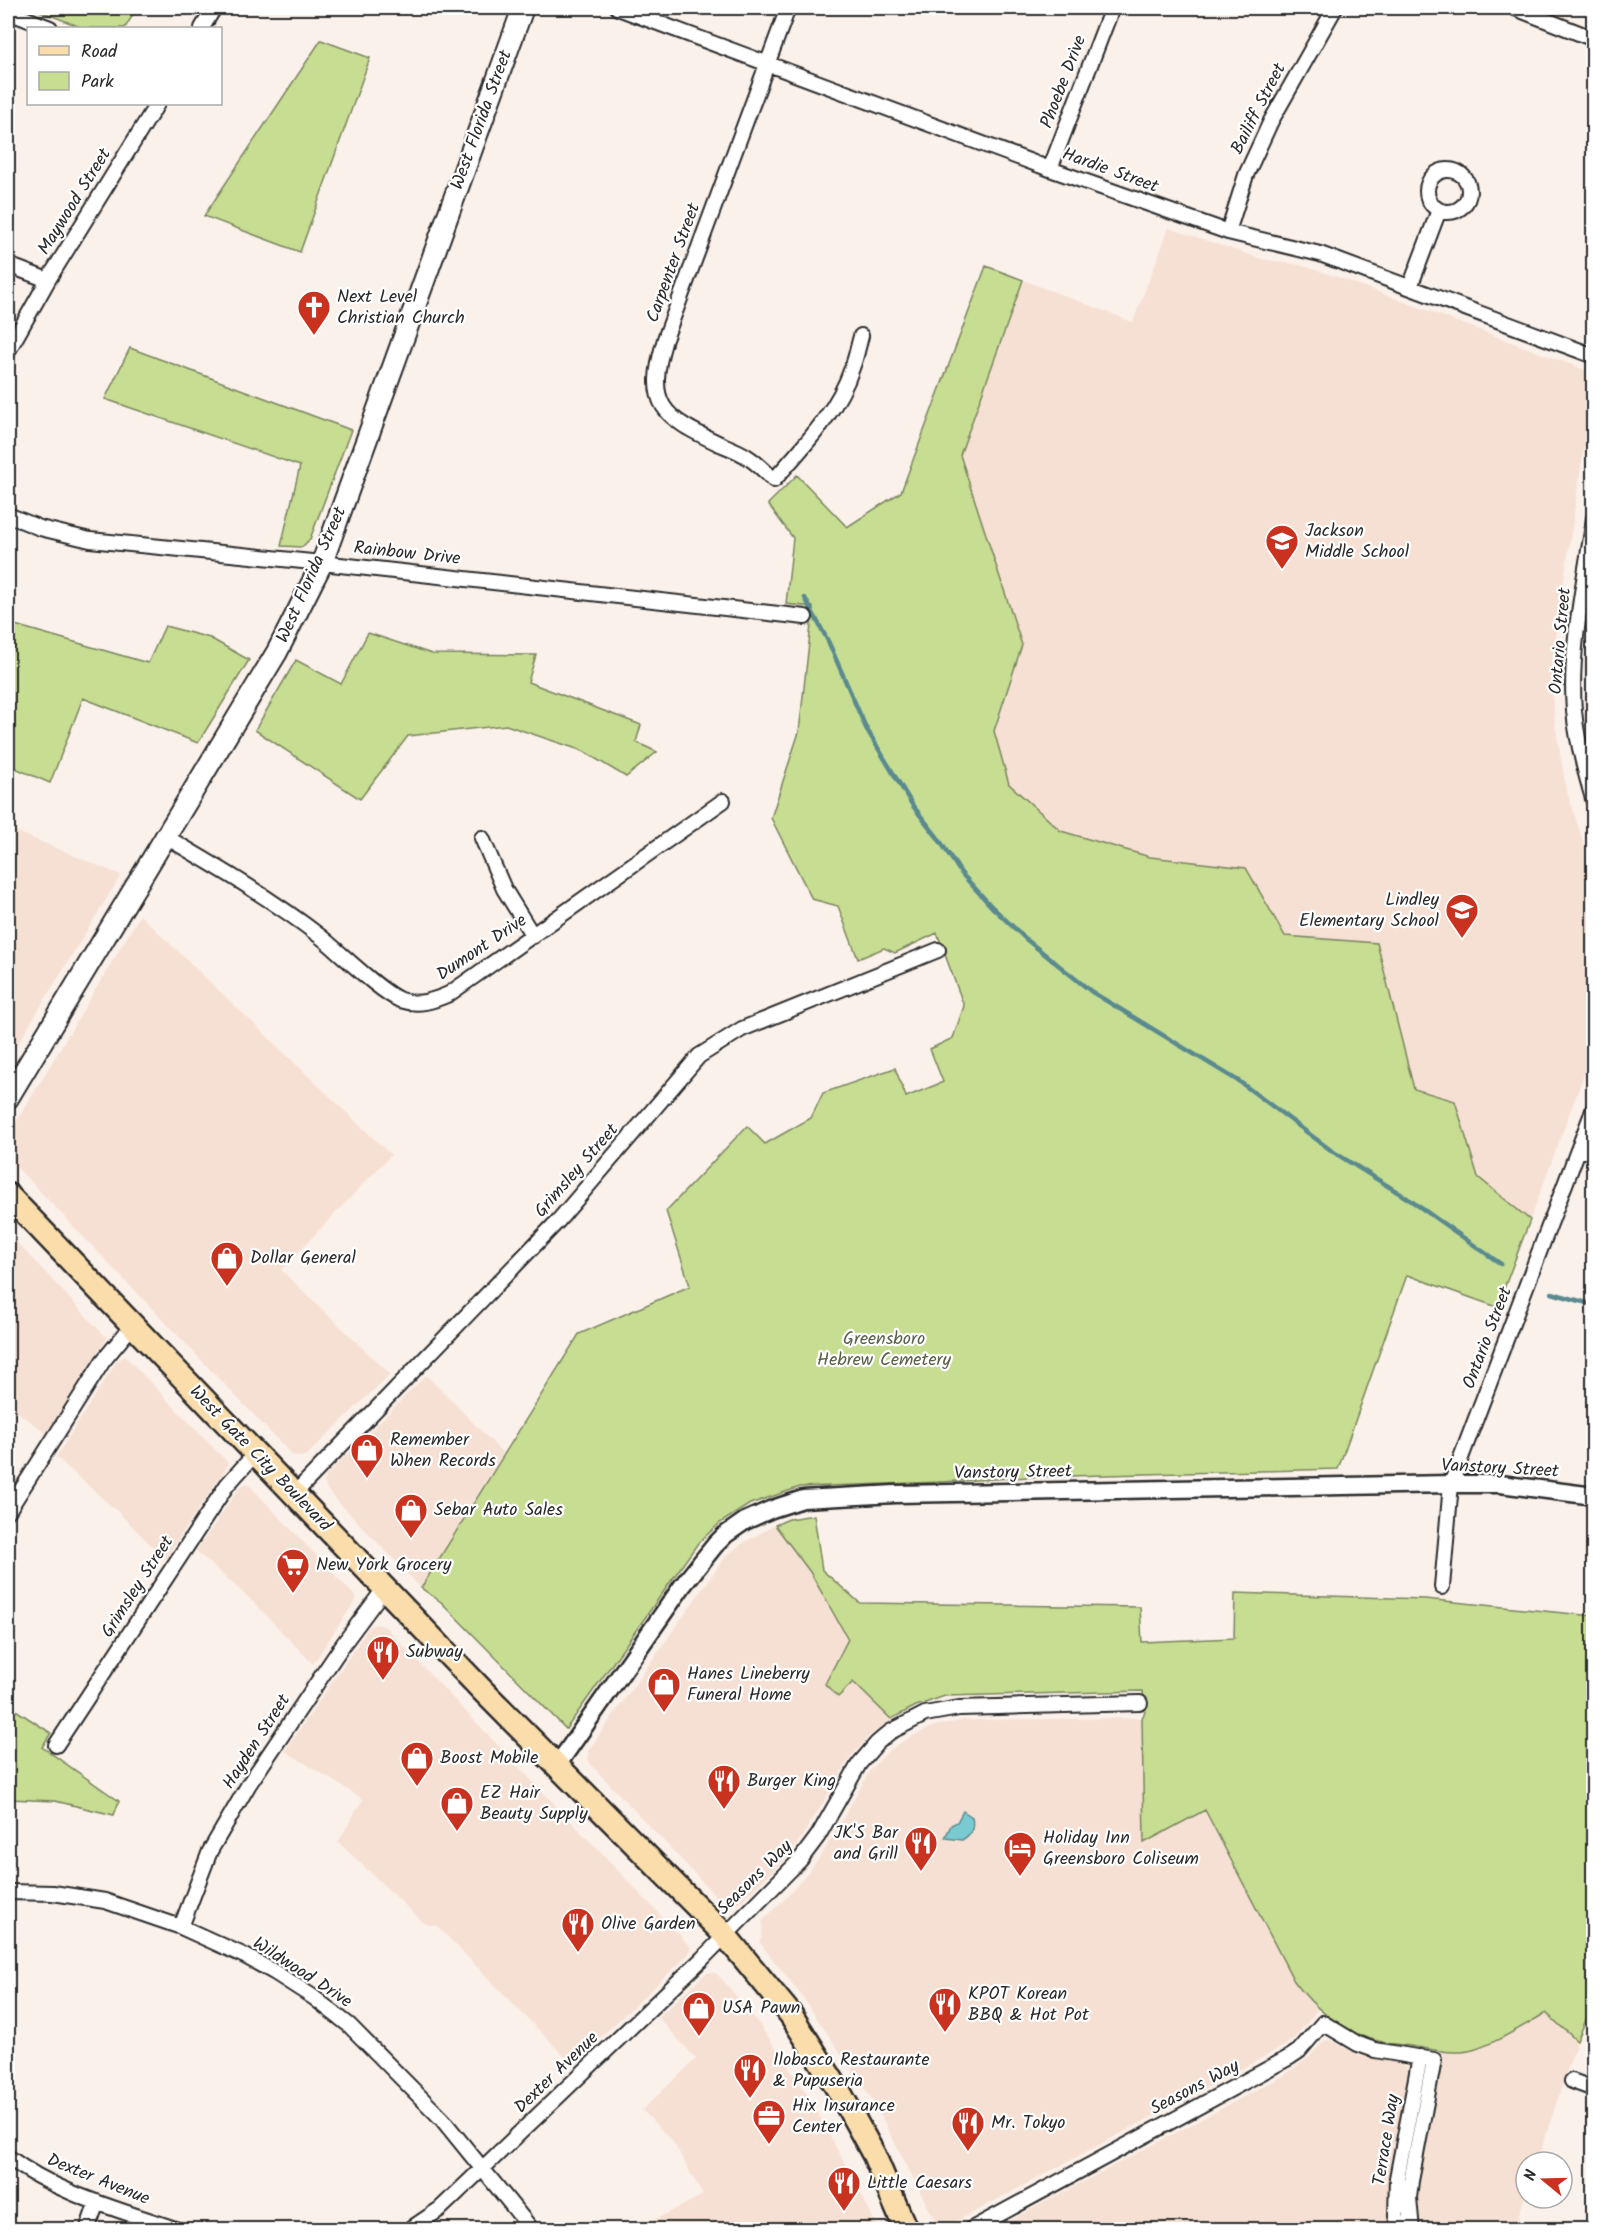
<svg xmlns="http://www.w3.org/2000/svg" width="1601" height="2237" font-family="Kalam,sans-serif">
<style>
.built{fill:#f6e0d3}
.green{fill:#c7dd92;stroke:#79845e;stroke-width:1.5}
.water{fill:#79cad1;stroke:#5a8a8f;stroke-width:1.5}
.lines{fill:none;stroke-linecap:round;stroke-linejoin:round}
.stream{stroke:#5a8a8f;stroke-width:4.5}
.minor-casing{stroke:#2b2b2b;stroke-width:18}
.tertiary-casing{stroke:#2b2b2b;stroke-width:21}
.secondary-casing{stroke:#2b2b2b;stroke-width:24}
.primary-casing{stroke:#2b2b2b;stroke-width:27}
.minor{stroke:#fff;stroke-width:14}
.tertiary{stroke:#fff;stroke-width:16}
.secondary{stroke:#fff;stroke-width:20}
.primary{stroke:#fbddab;stroke-width:22}
.labels{text-anchor:middle;dominant-baseline:central;stroke-width:4.5;stroke-linejoin:round;paint-order:stroke}
.street-label{font-size:18px;fill:#2b2b2b;stroke:#fff}
.poi-label{font-size:18px;fill:#2b2b2b;stroke:#fff;text-anchor:start}
.park-label{font-size:18px;fill:#5a604a;stroke:#fff}
</style>
<rect width="100%" height="100%" fill="#fbf1eb"/>
<filter id="ink" filterUnits="userSpaceOnUse"><feTurbulence type="fractalNoise" baseFrequency=".0167" numOctaves="2"/><feDisplacementMap in="SourceGraphic" scale="12" xChannelSelector="R" yChannelSelector="G"/><feConvolveMatrix kernelMatrix="1 2 1 2 8 2 1 2 1" color-interpolation-filters="sRGB"/></filter>
<g filter="url(#ink)">
<path class="built" d="M1169,228L1262,259L1300,265L1338,277L1591,372L1585,440L1553,655V694L1555,725L1567,792L1593,872V1050L1530,1220L1478,1177L1455,1101L1414,1089L1377,943L1285,936L1246,868L1150,857L1061,831L1009,784L994,731L1022,645L960,455L1023,280L1133,322Z
M8,828L121,875L8,1060Z
M140,915L391,1155L281,1270L390,1374L307,1455L300,1457L292,1455L8,1158V1136Z
M8,1233L107,1338L46,1433L8,1405Z
M125,1356L229,1464L165,1559L118,1512L56,1457L117,1361Z
M426,1375L503,1453L421,1588L327,1490L324,1482L326,1476Z
M247,1483L357,1598L313,1664L252,1601L196,1551L240,1487Z
M775,1525L810,1572L848,1640L853,1682L891,1719L869,1736L850,1758L817,1813L797,1844L785,1859L738,1904L729,1906L716,1896L591,1765L588,1759V1751L725,1557L743,1543Z
M378,1624L385,1627L691,1947L688,1955L572,2064L437,1926L425,1924L338,1842L363,1799L285,1751L370,1626Z
M1142,1718L1144,1842L1204,1810L1294,1981L1304,1994L1319,2008L1294,2039L1284,2046L946,2227L939,2228L872,2099L799,1992L759,1942L762,1936L763,1920L788,1896L821,1856L871,1769L887,1752L910,1737L934,1726L964,1720Z
M710,1972L717,1974L723,1980L759,2024L807,2094L860,2191L878,2229H637L703,2195L673,2142L642,2110L696,2059L658,2017L704,1975Z
M1546,2013L1577,2041L1537,2162H1526V2194L1514,2229L1420,2230L1415,2203L1416,2184L1441,2050L1463,2052L1481,2047Z
M1330,2040L1361,2056L1402,2063L1410,2071V2079L1389,2183L1388,2201L1392,2229L992,2230L1283,2076L1309,2057L1324,2041Z"/>
<path class="green" d="M32,8H137L125,28H83Z
M321,40L370,58L300,252L204,216Z
M986,266L1023,280L960,455L1022,645L994,731L1009,784L1061,831L1150,857L1246,868L1285,936L1377,943L1414,1089L1455,1101L1478,1177L1530,1220L1497,1307L1407,1275L1338,1469L1029,1477L941,1482L800,1487L750,1504L720,1523L698,1543L566,1729L441,1602L421,1588L579,1334L690,1286L666,1211L747,1126L765,1144L811,1118L823,1093L895,1068L906,1097L943,1082L930,1049L953,1038L964,1006L937,933L895,953L884,948L858,959L838,906L812,899L771,818L799,732L813,607L786,604L793,538L768,504L797,475L847,527L901,492Z
M130,348L351,430L310,539L302,547L281,546L300,466L105,399Z
M8,623L148,663L165,626L210,638L249,660L198,743L83,698L50,783L8,765Z
M368,633L432,654L536,655L528,682L641,725L636,742L657,752L626,777L583,751L506,725L408,736L360,799L255,730L296,660L341,684Z
M814,1515L822,1570L860,1603L1140,1607L1142,1642L1234,1638L1235,1593L1425,1599L1593,1616L1594,2001L1577,2041L1546,2013C1526,2024 1484,2051 1462,2052C1448,2053 1431,2049 1416,2047C1402,2044 1385,2044 1371,2039C1340,2030 1313,2007 1294,1981L1205,1810L1144,1843L1142,1718L1145,1712L1143,1691L945,1696L916,1706L891,1719L853,1682L838,1697L825,1684L848,1639L810,1572L775,1525L789,1519Z
M8,1705L51,1733L42,1747L119,1801L114,1815L55,1801L8,1799Z"/>
<path class="water" d="M963,1811L972,1817C974,1828 972,1834 962,1840L945,1838L951,1825L957,1822Z"/>
<g class="lines">
<path class="stream" d="M805,598L828,641L866,728L913,806L938,838L961,873L992,907L1027,940L1092,992L1240,1082L1332,1151L1407,1198L1501,1264
M1552,1293L1594,1305"/>
<defs>
<path id="minor" d="M618,8L1050,169L1228,232L1320,254L1594,356
M788,8L665,339C645,405 662,417 720,444C730,448 741,452 749,458C758,464 766,472 774,480C803,447 838,411 852,368C856,358 858,347 861,336
M1515,8L1594,39
M8,12L50,28
M202,28L214,8
M1050,169L1112,8
M1427 191a21 21 0 1 1 42 0a21 21 0 1 1-42 0Z
M1228,232L1246,175L1271,121L1335,8
M8,265L48,280
M1410,287L1439,210
M8,351L48,280L157,104
M8,515L40,528L90,540L322,563L805,617
M1594,518C1585,581 1569,648 1574,711C1577,743 1585,772 1594,802
M166,837C219,868 272,899 321,937C341,953 379,991 400,1000C418,1006 433,1001 449,994L723,801
M482,838L504,889L533,936
M1579,1148L1594,1154
M295,1493L558,1221L699,1056L742,1029L938,950
M8,1511L103,1361L132,1326
M1442,1587L1451,1484L1594,1108
M56,1745L227,1485L255,1454
M8,1892L53,1893L105,1901L181,1927L245,1956L274,1972L313,1997L349,2025L442,2119L532,2230
M181,1927L210,1851L249,1784L344,1643L384,1589
M1572,2081L1594,2089
M8,2157C57,2194 121,2210 178,2230
M87,2230L97,2202
M409,2230L440,2209L702,1959L800,1860L818,1836L859,1764L877,1743L890,1732L925,1714L959,1708L1140,1703
M970,2230L1290,2057L1299,2051L1323,2023L1358,2044L1375,2050L1434,2060L1411,2181L1409,2198L1412,2230
M1400,2230L1396,2216L1397,2178L1420,2057"/>
<path id="tertiary" d="M558,1764L683,1585L715,1545L725,1535L745,1521L772,1509L803,1499L895,1494L1451,1484H1500L1594,1496"/>
<path id="secondary" d="M8,1098L277,652L322,563L523,8"/>
<path id="primary" d="M8,1195L483,1691L724,1934L791,2015L839,2091L874,2155L906,2230"/>
</defs>
<use href="#minor" class="minor-casing"/>
<use href="#tertiary" class="tertiary-casing"/>
<use href="#secondary" class="secondary-casing"/>
<use href="#primary" class="primary-casing"/>
<use href="#minor" class="minor"/>
<use href="#tertiary" class="tertiary"/>
<use href="#secondary" class="secondary"/>
<use href="#primary" class="primary"/>
</g>
</g>
<defs>
<symbol id="church-pin" viewBox="-11 -11 22 30"><path d="M0 17L-7.5 6A9.5 9.5 0 1 1 7.5 6Z" fill="#c8321e" stroke="#fff"/><path d="M-1.2-6h2.4v3.5h3.3v2.4h-3.3V6h-2.4V-.1h-3.3v-2.4h3.3Z" fill="#fff"/></symbol>
<symbol id="school-pin" viewBox="-11 -11 22 30"><path d="M0 17L-7.5 6A9.5 9.5 0 1 1 7.5 6Z" fill="#c8321e" stroke="#fff"/><path d="M0-5L7-2L0 1L-7-2ZM-4 1L0 2.5L4 1V4Q0 6-4 4Z" fill="#fff"/></symbol>
<symbol id="shop-pin" viewBox="-11 -11 22 30"><path d="M0 17L-7.5 6A9.5 9.5 0 1 1 7.5 6Z" fill="#c8321e" stroke="#fff"/><path d="M-5-2.5h2.3a2.7 3.5 0 0 1 5.4 0H5L5.5 6h-11ZM-1.5-2.5h3a1.5 2.3 0 0 0-3 0Z" fill="#fff"/></symbol>
<symbol id="supermarket-pin" viewBox="-11 -11 22 30"><path d="M0 17L-7.5 6A9.5 9.5 0 1 1 7.5 6Z" fill="#c8321e" stroke="#fff"/><path d="M-6-5.5h2.5l.6 2H6L4.5 2H-2.5L-4.4-4H-6ZM-1.5 3.2a1.3 1.3 0 1 0 .1 0ZM3 3.2a1.3 1.3 0 1 0 .1 0Z" fill="#fff"/></symbol>
<symbol id="restaurant-pin" viewBox="-11 -11 22 30"><path d="M0 17L-7.5 6A9.5 9.5 0 1 1 7.5 6Z" fill="#c8321e" stroke="#fff"/><path d="M-5-6h1v4h1v-4h1v4h1v-4h1v5L-1.5 .5V6h-2V.5L-5-1ZM5-6V6H3V1.5H1.5Q1.5-4 5-6Z" fill="#fff"/></symbol>
<symbol id="hotel-pin" viewBox="-11 -11 22 30"><path d="M0 17L-7.5 6A9.5 9.5 0 1 1 7.5 6Z" fill="#c8321e" stroke="#fff"/><path d="M-6-4.5h1.5V1H6V5H4.5V3h-9V5H-6ZM-4 0a1.8 1.8 0 1 1 3.6 0ZM.5 0V-2.5h3Q6-2.5 6 0Z" fill="#fff"/></symbol>
<symbol id="office-pin" viewBox="-11 -11 22 30"><path d="M0 17L-7.5 6A9.5 9.5 0 1 1 7.5 6Z" fill="#c8321e" stroke="#fff"/><path d="M-6-3h4V-5.5h4V-3h4V5H-6ZM-1-4.5V-3h2v-1.5ZM-6 0V1H6V0Z" fill="#fff"/></symbol>
</defs>
<g fill-rule="evenodd">
<use href="#church-pin" x="295" y="288" width="38" height="52"/>
<use href="#school-pin" x="1263" y="522" width="38" height="52"/>
<use href="#school-pin" x="1443" y="891" width="38" height="52"/>
<use href="#shop-pin" x="208" y="1239" width="38" height="52"/>
<use href="#shop-pin" x="348" y="1431" width="38" height="52"/>
<use href="#shop-pin" x="392" y="1491" width="38" height="52"/>
<use href="#supermarket-pin" x="274" y="1546" width="38" height="52"/>
<use href="#restaurant-pin" x="364" y="1633" width="38" height="52"/>
<use href="#shop-pin" x="645" y="1665" width="38" height="52"/>
<use href="#shop-pin" x="398" y="1739" width="38" height="52"/>
<use href="#restaurant-pin" x="705" y="1762" width="38" height="52"/>
<use href="#shop-pin" x="438" y="1784" width="38" height="52"/>
<use href="#restaurant-pin" x="902" y="1824" width="38" height="52"/>
<use href="#hotel-pin" x="1001" y="1829" width="38" height="52"/>
<use href="#restaurant-pin" x="559" y="1905" width="38" height="52"/>
<use href="#restaurant-pin" x="926" y="1985" width="38" height="52"/>
<use href="#shop-pin" x="680" y="1989" width="38" height="52"/>
<use href="#restaurant-pin" x="731" y="2051" width="38" height="52"/>
<use href="#office-pin" x="750" y="2097" width="38" height="52"/>
<use href="#restaurant-pin" x="949" y="2104" width="38" height="52"/>
<use href="#restaurant-pin" x="825" y="2164" width="38" height="52"/>
</g>
<g class="labels">
<g class="street-label">
<text transform="translate(1064 82) rotate(-69)">Phoebe Drive</text>
<text transform="translate(1259 109) rotate(-63)">Bailiff Street</text>
<text transform="translate(482 120) rotate(-70)">West Florida Street</text>
<text transform="translate(1110 171) rotate(20)">Hardie Street</text>
<text transform="translate(75 202) rotate(-58)">Maywood Street</text>
<text transform="translate(674 263) rotate(-70)">Carpenter Street</text>
<text transform="translate(407 554) rotate(6)">Rainbow Drive</text>
<text transform="translate(312 575) rotate(-66)">West Florida Street</text>
<text transform="translate(1561 641) rotate(-85)">Ontario Street</text>
<text transform="translate(482 948) rotate(-34)">Dumont Drive</text>
<text transform="translate(577 1171) rotate(-49)">Grimsley Street</text>
<text transform="translate(1488 1338) rotate(-69)">Ontario Street</text>
<text transform="translate(260 1459) rotate(46)">West Gate City Boulevard</text>
<text transform="translate(1500 1469) rotate(3)">Vanstory Street</text>
<text transform="translate(1013 1473) rotate(-1)">Vanstory Street</text>
<text transform="translate(138 1587) rotate(-57)">Grimsley Street</text>
<text transform="translate(257 1742) rotate(-57)">Hayden Street</text>
<text transform="translate(755 1878) rotate(-45)">Seasons Way</text>
<text transform="translate(302 1973) rotate(33)">Wildwood Drive</text>
<text transform="translate(557 2073) rotate(-44)">Dexter Avenue</text>
<text transform="translate(1195 2088) rotate(-28)">Seasons Way</text>
<text transform="translate(1387 2140) rotate(-81)">Terrace Way</text>
<text transform="translate(98 2180) rotate(22)">Dexter Avenue</text>
</g>
<g class="poi-label">
<text x="337" y="297">Next Level<tspan x="337" dy="21">Christian Church</tspan></text>
<text x="1305" y="531">Jackson<tspan x="1305" dy="21">Middle School</tspan></text>
<text x="1439" y="900" text-anchor="end">Lindley<tspan x="1439" dy="21">Elementary School</tspan></text>
<text x="250" y="1258">Dollar General</text>
<text x="390" y="1440">Remember<tspan x="390" dy="21">When Records</tspan></text>
<text x="434" y="1510">Sebar Auto Sales</text>
<text x="316" y="1565">New York Grocery</text>
<text x="406" y="1652">Subway</text>
<text x="687" y="1674">Hanes Lineberry<tspan x="687" dy="21">Funeral Home</tspan></text>
<text x="440" y="1758">Boost Mobile</text>
<text x="747" y="1781">Burger King</text>
<text x="480" y="1793">EZ Hair<tspan x="480" dy="21">Beauty Supply</tspan></text>
<text x="898" y="1833" text-anchor="end">JK'S Bar<tspan x="898" dy="21">and Grill</tspan></text>
<text x="1043" y="1838">Holiday Inn<tspan x="1043" dy="21">Greensboro Coliseum</tspan></text>
<text x="601" y="1924">Olive Garden</text>
<text x="968" y="1994">KPOT Korean<tspan x="968" dy="21">BBQ &amp; Hot Pot</tspan></text>
<text x="722" y="2008">USA Pawn</text>
<text x="773" y="2060">Ilobasco Restaurante<tspan x="773" dy="21">&amp; Pupuseria</tspan></text>
<text x="792" y="2106">Hix Insurance<tspan x="792" dy="21">Center</tspan></text>
<text x="991" y="2123">Mr. Tokyo</text>
<text x="867" y="2183">Little Caesars</text>
</g>
<g class="park-label">
<text x="884" y="1339">Greensboro<tspan x="884" dy="21">Hebrew Cemetery</tspan></text>
</g>
</g>
<rect width="1601" height="2237" fill="none" stroke="#fff" stroke-width="30"/>
<rect x="15" y="15" width="1571" height="2207" fill="none" stroke="#2b2b2b" stroke-width="2" filter="url(#ink)"/>
<rect x="27" y="27" width="195" height="78" fill="#ffffff" stroke="#aaaaaa" stroke-width="1.5"/>
<rect x="39" y="46" width="30" height="9" fill="#fbddab" stroke="#aaaaaa" stroke-width="1.5"/>
<text x="81" y="57" font-size="18" fill="#2b2b2b">Road</text>
<rect x="39" y="72" width="30" height="18" fill="#c7dd92" stroke="#aaaaaa" stroke-width="1.5"/>
<text x="81" y="87" font-size="18" fill="#2b2b2b">Park</text>
<g transform="translate(1544 2180) rotate(289)"><circle r="28" fill="#ffffff" stroke="#aaaaaa" stroke-width="1.5"/>
<path d="M0-4.5L10 22L0 15L-10 22Z" fill="#c8321e"/>
<text y="-9" font-size="16" font-weight="bold" text-anchor="middle" fill="#2b2b2b">N</text>
</g>
</svg>
